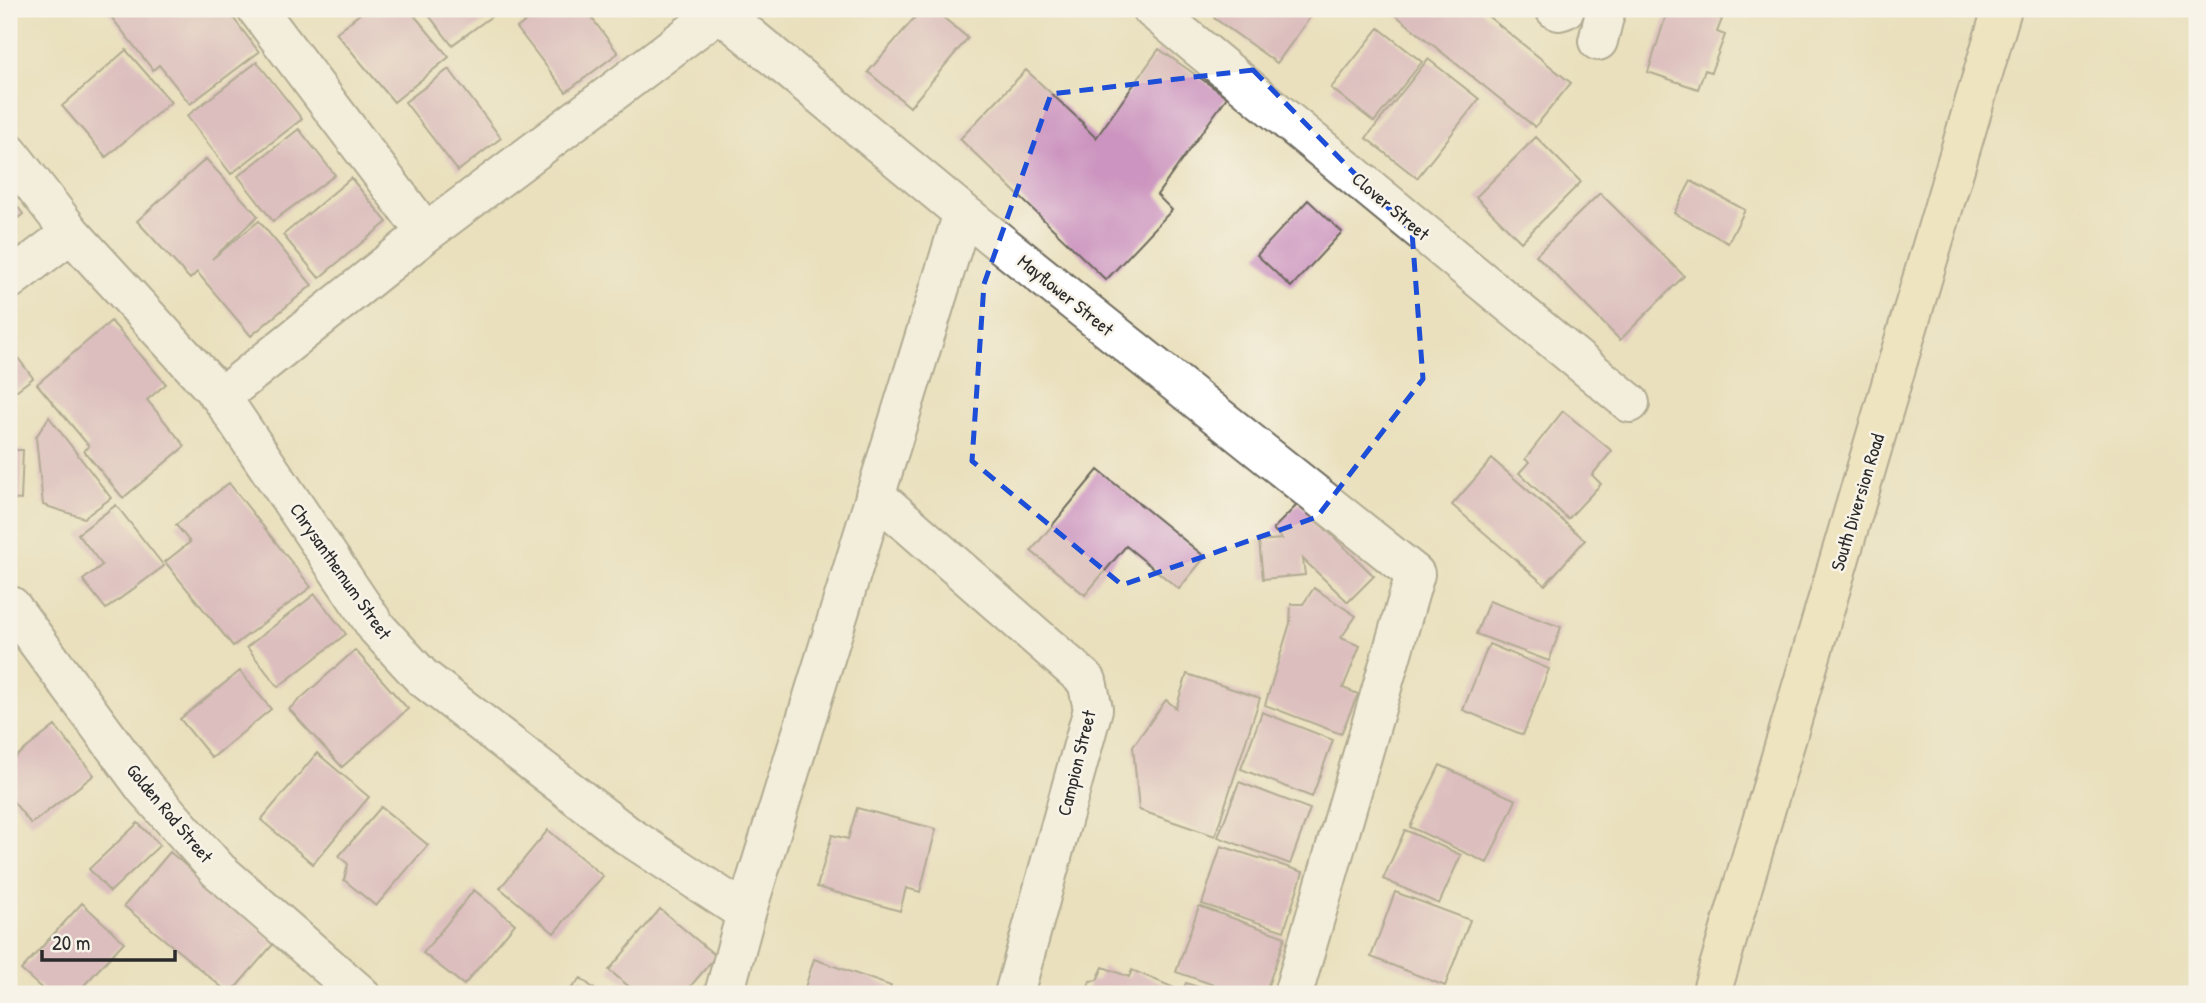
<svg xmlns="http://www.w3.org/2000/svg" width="2206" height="1003" font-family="'Patrick Hand',sans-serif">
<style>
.building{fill:#cc94c0}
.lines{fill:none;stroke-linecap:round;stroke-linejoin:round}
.street-casing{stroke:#6e6a5e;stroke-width:42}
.secondary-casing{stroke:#6e6a5e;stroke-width:42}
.street{stroke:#fff;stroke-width:38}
.secondary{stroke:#f7e8c3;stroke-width:38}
.marked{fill:none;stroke:#1d4ed8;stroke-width:5;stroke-dasharray:14 9;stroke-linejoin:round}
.labels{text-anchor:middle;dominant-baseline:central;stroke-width:5;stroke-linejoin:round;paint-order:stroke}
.street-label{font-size:19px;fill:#2b2b2b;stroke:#f7f3e8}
</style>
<rect width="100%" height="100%" fill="#f7f3e8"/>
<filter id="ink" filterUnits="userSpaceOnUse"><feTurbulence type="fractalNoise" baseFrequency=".0143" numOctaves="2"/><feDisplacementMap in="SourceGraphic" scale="14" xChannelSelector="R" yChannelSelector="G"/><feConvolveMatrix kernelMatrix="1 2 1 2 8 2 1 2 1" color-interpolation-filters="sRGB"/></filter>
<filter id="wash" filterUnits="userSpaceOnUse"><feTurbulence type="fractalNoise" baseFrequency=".00686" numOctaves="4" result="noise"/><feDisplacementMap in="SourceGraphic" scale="28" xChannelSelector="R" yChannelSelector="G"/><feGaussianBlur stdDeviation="1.57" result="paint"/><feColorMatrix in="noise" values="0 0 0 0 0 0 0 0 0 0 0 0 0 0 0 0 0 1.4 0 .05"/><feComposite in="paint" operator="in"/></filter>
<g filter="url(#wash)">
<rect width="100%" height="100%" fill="#eae0bd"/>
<g id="blocks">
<path class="building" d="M105,9H216L221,16L228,11L259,52L190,104L159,65L153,70Z
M366,9H409L449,57L394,102L336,33Z
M424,9H493L496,13L452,45Z
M542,9H585L618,53L566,92L517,28Z
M922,9H933L968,38L910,107L868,72Z
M1208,9H1316L1277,63L1214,18L1216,15Z
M1388,9H1479L1571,83L1535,127Z
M1668,9H1693L1722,19L1717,32L1725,35L1711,72L1705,70L1698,89L1648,72Z
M1379,28L1422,62L1374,122L1331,88Z
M1159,49L1227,97L1157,195L1172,210L1106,280L960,139L1026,70L1083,123L1082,124L1096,138Z
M126,50L171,102L106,157L62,106Z
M1428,59L1479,99L1417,178L1366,138Z
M257,62L302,119L231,174L187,116Z
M449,69L501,138L458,171L405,102Z
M299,129L335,175L273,221L238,176Z
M1536,137L1581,182L1521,242L1476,197Z
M206,159L258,216L212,259L259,221L312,285L251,336L197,272L190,279L137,221Z
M351,178L387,222L319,278L283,235Z
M1691,181L1745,210L1728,243L1674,213Z
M1600,193L1684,276L1620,340L1536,255Z
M9,195L23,214L9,225Z
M1308,200L1342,232L1291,287L1257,255Z
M111,321L166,384L147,400L185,446L123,498L84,451L89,446L37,384Z
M9,346L33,378L9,396Z
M1563,411L1612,451L1592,475L1601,484L1568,519L1519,473L1529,462L1525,459Z
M49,417L111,498L84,518L43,505L36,437Z
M9,450H23L21,500L9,499Z
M1492,459L1585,540L1545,585L1452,505Z
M1098,470L1205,557L1179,589L1126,546L1085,595L1031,551Z
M229,483L311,587L233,646L165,562L190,542L176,525Z
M1299,503L1374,576L1348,602L1303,559L1305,575L1263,579L1259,541L1282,539L1273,529Z
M116,505L164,566L106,609L83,580L102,565L78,534Z
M1314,588L1356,616L1341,638L1360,646L1343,688L1358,694L1341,734L1265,705L1290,623L1291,604H1303Z
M315,594L346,634L278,687L247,647Z
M1489,601L1561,627L1549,661L1476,634Z
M1489,644L1549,669L1523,735L1463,710Z
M355,650L408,709L342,767L289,709Z
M240,671L271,709L212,758L180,719Z
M1187,674L1260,698L1215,836L1139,810L1133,746L1166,700L1176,708Z
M1262,712L1333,740L1312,797L1241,769Z
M55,726L94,775L31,824L9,796V762Z
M317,753L369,797L313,864L261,820Z
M1440,765L1516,800L1487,863L1410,827Z
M1239,782L1310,809L1290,864L1218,837Z
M381,807L428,845L376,906L344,880L348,864L339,856Z
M857,808L936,829L920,892L906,888L900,911L817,887L832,835L848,839Z
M138,823L160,845L110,892L89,869Z
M9,824L15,836L9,839Z
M548,830L603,876L554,933L500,888Z
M1405,830L1461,855L1439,904L1383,879Z
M1221,846L1303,872L1284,931L1202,904Z
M170,852L275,942L230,994L124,906Z
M474,890L515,924L464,985L423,953Z
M1395,892L1470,920L1445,986L1371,957Z
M82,903L124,942L76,994H48L21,970Z
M1199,906L1285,937L1265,994H1240L1176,972Z
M660,909L716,956L684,994H638L609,970Z
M814,959L891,986L888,994H803Z
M1103,967L1129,977L1132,970L1177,989L1175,994H1086L1090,981L1097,980Z
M581,978L600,994H566Z
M1186,983L1219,994H1182Z
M902,989L917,994H900Z"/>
</g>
</g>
<g filter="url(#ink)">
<use href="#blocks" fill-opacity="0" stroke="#6e6a5e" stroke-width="2"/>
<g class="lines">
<defs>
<path id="street" d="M257,9L426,233
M1152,9L1630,403
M1555,9L1559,11L1565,9
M720,12L963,213L1415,574L1293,994
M1598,41L1606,9
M9,153L71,233L221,397L377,628L422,677L627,835L746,913
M9,280L71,233
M221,397L426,233L723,9
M875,495L1087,681L1093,709L1014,994
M9,608L11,606L145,788L218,870L360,994
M724,994L746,913L963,213"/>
<path id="secondary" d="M1711,994L2002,9"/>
</defs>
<use href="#street" class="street-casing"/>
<use href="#secondary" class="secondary-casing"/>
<use href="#street" class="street"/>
<use href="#secondary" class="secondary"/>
</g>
</g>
<path d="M0 0H2206V1003H0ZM1253,70L1412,232L1423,379L1317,517L1122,585L972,461L984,284L1051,94Z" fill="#eae0bd" fill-opacity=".55" fill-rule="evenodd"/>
<path class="marked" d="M1253,70L1412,232L1423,379L1317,517L1122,585L972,461L984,284L1051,94Z"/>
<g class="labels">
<g class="street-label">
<text transform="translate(1391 206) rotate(40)">Clover Street</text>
<text transform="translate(1066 295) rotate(39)">Mayflower Street</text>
<text transform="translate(1857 502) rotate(-73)">South Diversion Road</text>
<text transform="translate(341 571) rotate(55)">Chrysanthemum Street</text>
<text transform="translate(1076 763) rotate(-76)">Campion Street</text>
<text transform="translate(170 813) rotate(50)">Golden Rod Street</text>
</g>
</g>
<rect width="2206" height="1003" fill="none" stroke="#f7f3e8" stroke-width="35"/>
<path d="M42 950v10h133v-10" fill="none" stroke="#2b2b2b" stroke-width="3.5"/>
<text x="52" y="950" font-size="21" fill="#2b2b2b" stroke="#f7f3e8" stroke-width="5" paint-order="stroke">20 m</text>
</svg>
